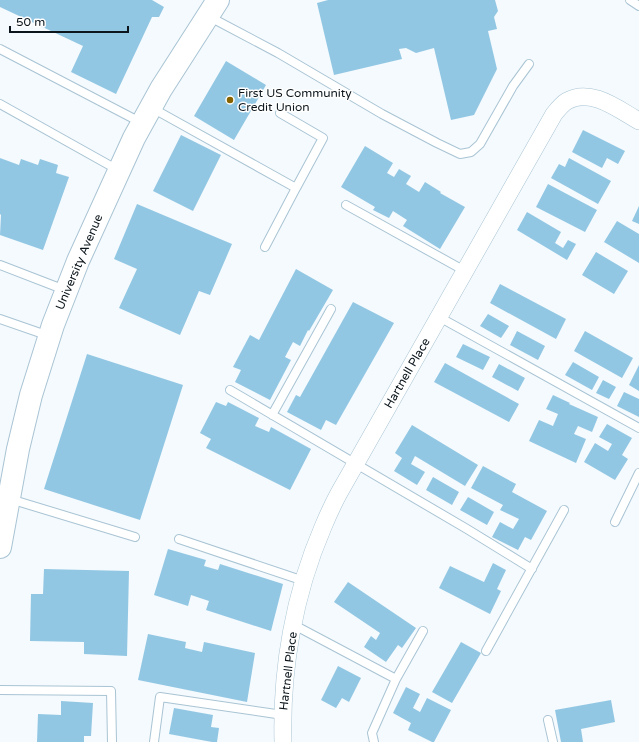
<svg xmlns="http://www.w3.org/2000/svg" width="639" height="742" font-family="'Varela Round',sans-serif">
<style>
.building{fill:#92c7e4}
.lines{fill:none;stroke-linecap:round;stroke-linejoin:round}
.lane-casing{stroke:#a9c4d4;stroke-width:10}
.street-casing{stroke:#a9c4d4;stroke-width:18}
.secondary-casing{stroke:#a9c4d4;stroke-width:24}
.lane{stroke:#fff;stroke-width:8}
.street{stroke:#fff;stroke-width:17}
.secondary{stroke:#fff;stroke-width:22}
.poi-dot{fill:#876200;stroke:#fff;stroke-width:1.5}
.labels{text-anchor:middle;dominant-baseline:central;stroke-width:3;stroke-linejoin:round;paint-order:stroke}
.poi-label{font-size:12px;fill:#0b151b;stroke:#fff;text-anchor:start}
.street-label{font-size:12px;fill:#0b151b;stroke:#fff}
</style>
<rect width="100%" height="100%" fill="#f4fafd"/>
<path class="building" d="M0,0H152L164,7L159,17H152L116,94L71,72L83,46L0,7Z
M328,0H495L498,11L494,17L497,29L488,31L497,69L474,115L451,120L434,48L416,53L406,48L399,49L402,59L334,75L317,3Z
M226,61L266,85L234,140L194,116Z
M583,130L625,151L618,164L607,158L602,168L572,152Z
M181,135L221,155L193,211L153,191Z
M365,146L393,163L387,173L394,177L399,169L411,176L406,184L419,192L425,182L441,192L440,193L465,207L440,249L403,226L407,220L393,211L389,218L373,210L375,207L341,187Z
M0,158L19,165L21,159L38,165L40,159L58,165L56,173L69,177L43,250L0,235L1,215L0,214Z
M569,158L611,181L598,204L551,178L559,164L565,167Z
M548,184L597,210L585,232L536,207Z
M137,204L232,244L210,295L199,291L180,335L119,308L137,269L114,259Z
M639,206V224L632,221Z
M527,212L561,232L555,243L563,248L568,240L576,244L567,260L517,230Z
M617,221L639,234V263L604,242Z
M596,252L628,271L614,294L582,275Z
M296,269L333,290L309,331L308,330L300,346L293,342L285,357L291,360L270,400L235,382L241,370L233,367L250,335L259,340Z
M500,284L566,319L556,339L490,303Z
M353,302L394,323L336,425L326,420L321,430L287,412L296,395L300,397Z
M488,314L509,326L501,338L480,326Z
M517,331L545,346L538,360L510,345Z
M585,331L633,358L622,378L574,351Z
M463,344L490,357L483,370L456,357Z
M87,354L183,385L140,520L44,489Z
M573,362L599,377L592,390L565,375Z
M445,363L519,404L509,422L434,382Z
M499,364L525,378L518,391L492,377Z
M639,365V391L629,385Z
M603,380L616,387L609,399L596,393Z
M624,392L639,399V417L617,406Z
M553,395L570,403L569,404L598,417L592,432L578,426L574,434L586,439L576,463L529,441L539,420L553,426L558,414L546,409Z
M216,402L226,406L228,402L259,418L255,426L269,432L271,427L311,449L290,490L206,448L211,439L200,433Z
M607,424L632,438L622,455L628,459L615,480L584,462L595,443L608,451L612,444L599,437Z
M412,425L478,465L465,486L415,456L411,464L425,472L417,485L394,471L402,458L395,453Z
M483,466L516,484L512,492L547,511L531,540L525,537L518,550L492,537L500,522L513,529L519,519L500,510L503,505L471,488Z
M433,477L459,492L452,505L426,490Z
M468,497L494,512L487,525L460,510Z
M168,549L206,560L204,566L218,570L220,564L283,584L271,631L206,610L209,601L191,595L188,606L154,595Z
M493,563L506,570L497,589L501,591L490,614L439,588L450,566L484,582Z
M44,569L129,571L127,656L84,654V642L30,641L31,594H43Z
M348,582L416,628L402,648L398,645L386,662L364,647L371,636L376,640L380,633L334,602Z
M148,634L186,642L185,648L202,652L204,642L255,653L247,702L138,680Z
M461,642L481,653L452,703L432,692Z
M338,666L361,678L349,702L342,698L336,708L321,700Z
M406,687L420,694L413,708L420,712L427,698L451,710L434,742H432L408,730L411,723L393,713Z
M611,700L615,722L581,729L583,742H561L555,710Z
M61,701L93,703L91,736H84V742H37L38,714L61,715Z
M174,708L213,715L211,727L219,728L217,742H212L169,734Z"/>
<g class="lines">
<defs>
<path id="lane" d="M630,0L639,6
M208,16L278,53L382,114L437,143L460,154L471,152L480,144L513,86L529,64
M0,49L142,123
M0,104L118,170
M152,108L296,188L323,138L280,113
M346,205L465,271
M265,247L296,188
M0,265L65,290
M439,317L639,428
M0,319L49,336
M230,390L467,529L532,569
M272,415L331,309
M10,499L135,537
M615,522L639,473
M179,539L304,581
M294,625L396,679L423,631
M486,651L564,510
M0,690L111,691L112,742
M548,720L553,742
M154,742L160,697L283,715
M374,742L372,733L396,679"/>
<path id="street" d="M283,742C281,669 294,594 323,527C328,515 333,504 339,493L554,114C558,109 562,104 567,101C591,87 619,110 639,121"/>
<path id="secondary" d="M0,547L18,449L31,395L53,325L78,261L134,138L161,89L218,0"/>
</defs>
<use href="#lane" class="lane-casing"/>
<use href="#street" class="street-casing"/>
<use href="#secondary" class="secondary-casing"/>
<use href="#lane" class="lane"/>
<use href="#street" class="street"/>
<use href="#secondary" class="secondary"/>
</g>
<circle class="poi-dot" cx="230" cy="100" r="4"/>
<g class="labels">
<g class="poi-label">
<text x="238" y="93">First US Community<tspan x="238" dy="14">Credit Union</tspan></text>
</g>
<g class="street-label">
<text transform="translate(79 262) rotate(-67)">University Avenue</text>
<text transform="translate(407 373) rotate(-60)">Hartnell Place</text>
<text transform="translate(288 671) rotate(-83)">Hartnell Place</text>
</g>
</g>
<path d="M10 26v6h118v-6" fill="none" stroke="#0b151b" stroke-width="2"/>
<text x="16" y="26" font-size="12" fill="#0b151b" stroke="#ffffff" stroke-width="3" paint-order="stroke">50 m</text>
</svg>
